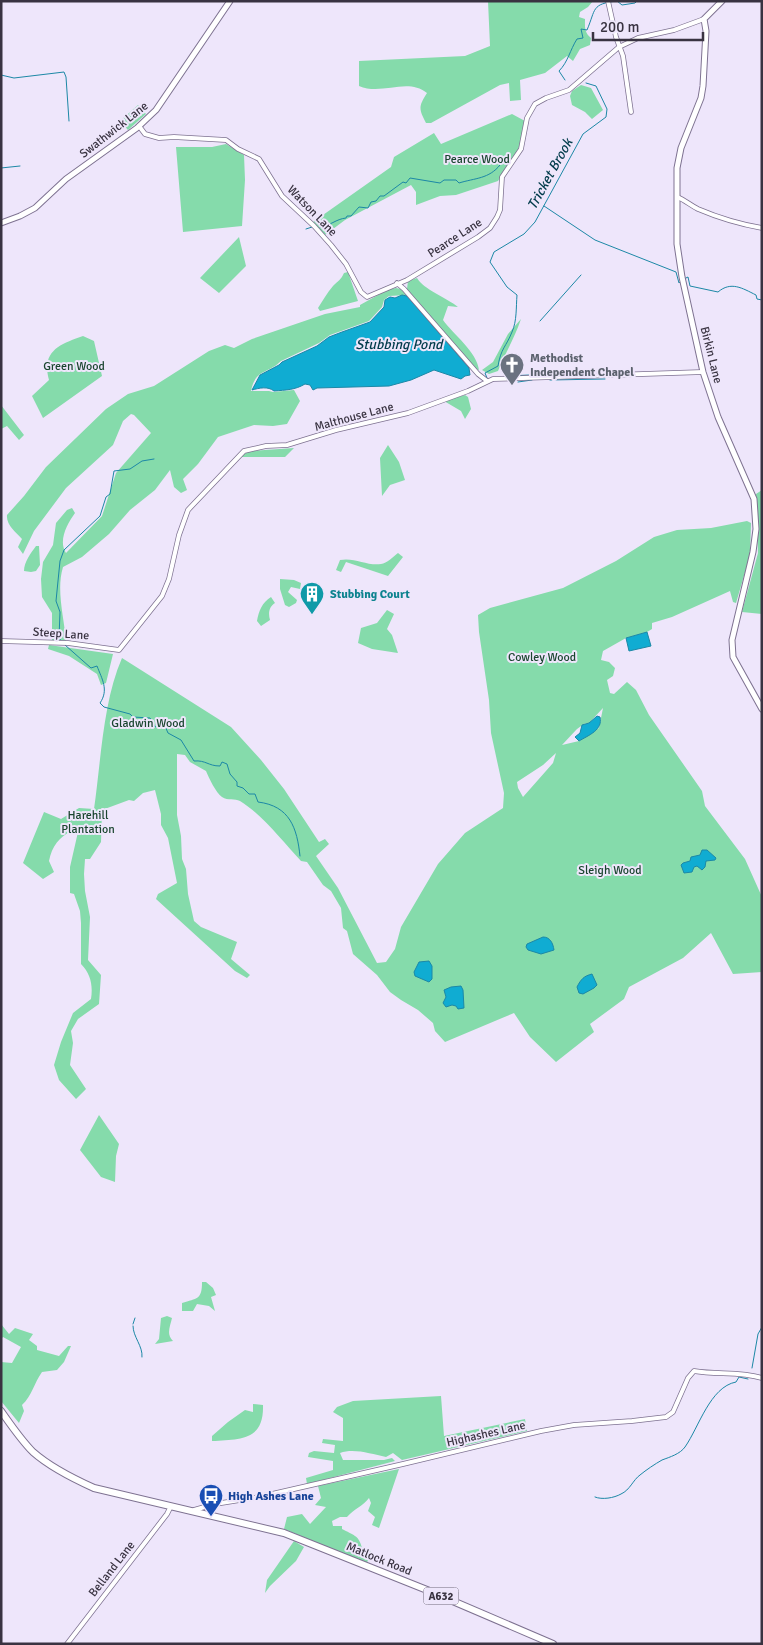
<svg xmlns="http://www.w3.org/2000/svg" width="763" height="1645" font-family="Signika,sans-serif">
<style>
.green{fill:#85dbab;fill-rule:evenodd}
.water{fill:#10acd2;stroke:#1c88a6}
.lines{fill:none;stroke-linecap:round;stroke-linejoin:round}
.stream{stroke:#1c88a6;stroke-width:1}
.minor-casing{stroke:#7e7291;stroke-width:5.5}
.tertiary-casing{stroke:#7e7291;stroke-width:7}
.primary-casing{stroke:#7e7291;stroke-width:8}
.minor{stroke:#fff;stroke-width:4}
.tertiary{stroke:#fff;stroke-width:5}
.primary{stroke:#fff;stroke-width:6}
.labels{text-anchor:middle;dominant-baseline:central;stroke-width:4;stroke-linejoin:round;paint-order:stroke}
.shield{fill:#eee6fb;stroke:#6f6979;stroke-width:1}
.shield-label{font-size:11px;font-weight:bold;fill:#393341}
.street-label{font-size:12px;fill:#393341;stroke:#eee6fb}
.park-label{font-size:12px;fill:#1a452f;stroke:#eee6fb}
.worship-label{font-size:12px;font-weight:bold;fill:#5b616d;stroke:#eee6fb;text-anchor:start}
.culture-label{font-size:12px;font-weight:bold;fill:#0d838f;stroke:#eee6fb;text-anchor:start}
.transit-label{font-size:12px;font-weight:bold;fill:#164399;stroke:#eee6fb;text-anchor:start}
.water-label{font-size:14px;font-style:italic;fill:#003b4b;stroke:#eee6fb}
</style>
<rect width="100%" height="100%" fill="#eee6fb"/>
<path class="green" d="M488,1H593L588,7L580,12L579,17L585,19C585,27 584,32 591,38L590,45L580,49L573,61L567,56L545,73L520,80L521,100L510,101L509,83L500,85L431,123H426C419,109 418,107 427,93C407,77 382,96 359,86V61L465,56L490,46Z
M581,85L591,88L603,110L592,119L585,112L572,105L570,96L572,91Z
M138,105L146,114L128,130L120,121Z
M512,114L525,121L518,151L498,181L456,195L440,196L416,205V192L411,185L345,220L325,235L313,222L391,167L394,157L434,133L441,144Z
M226,144L244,155L245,180L242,226L183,232L176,147H212Z
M239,237L246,266L219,293L200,278Z
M348,272L358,301L320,311L318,308C323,300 327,293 333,286C338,281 341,280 344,273Z
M417,278C423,289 447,298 458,307L448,306L443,320C453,334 477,352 479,370L476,369L407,289L408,281Z
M396,288L401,289L406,295L389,296L384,300L382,307L369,321L330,335L319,343L281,361C268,374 255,369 251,391H269L273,392L294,390L300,401L287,424L273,426L254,425L218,437L198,464L183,479L187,490L181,493L174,487L170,470L155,490L130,510L109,534L82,557L63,567C56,590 64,617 66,641L52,640V613L42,597L41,579L43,562L53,545L56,523L67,510L72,508L75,513C67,524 58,541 66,553L102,516L116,473L151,433L134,415L131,414L123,421L113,445L66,488L34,531L23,554L18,547L22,539C16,532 6,525 7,515L24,496L46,467L106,409L128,394L154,386L209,351L225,345L234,348L252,339L325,314L360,307V305L387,290Z
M521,319C515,337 505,354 498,371L489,374L482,370L493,362L508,334Z
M83,336L94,341L102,376L43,418L32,396L49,380C41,351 60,344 83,336Z
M465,395L468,397L471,409L465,419L461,411L444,401Z
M1,405L24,435L19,440L7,426L1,429Z
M388,445L399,462L405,480L390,485L382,496L380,458Z
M294,448L285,457H240L249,451Z
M762,490V614L742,612L758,553L756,494Z
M747,521L751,523L750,555L736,603L733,602L730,591L672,617L652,623V629L647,632L626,638L603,651L601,660L609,662L615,668L613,676L607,680L610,693L614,694L627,682L636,690L649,715L702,791L705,806L745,859L762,897V972L733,974L711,933L683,958L629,987L624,999L590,1024L594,1032L556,1062L530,1037L514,1013L445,1042L435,1031L433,1023L418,1010L401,1000L390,992L377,975L353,954L347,931L343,928L341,908L331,891L323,885L307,862L301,861C282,841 264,816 240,801C235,798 228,801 222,797C216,793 209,778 206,771L190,762L185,755L177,754V815L181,836L182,859L186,869L188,894L194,921L201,927L237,942L231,959L250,975L247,978L235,971L156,899L158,894L177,883L168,838L161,825V814L155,790L143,793L134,801L129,800L102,810L101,842L90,859H85L84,874L85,891L90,917L88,960L101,975L99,1004L78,1019L71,1031L73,1043L70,1065L86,1089L76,1099L59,1080L54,1065L61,1042L73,1013L91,999C93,986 91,974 81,964V923L80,911L74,894L70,893V867L78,832L73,830C59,837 52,846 49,861L54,872L43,879L23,863L44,812L61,819L79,808L94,809C101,761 103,701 122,658L231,727L261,760L284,789L319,842L325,839L329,844L316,856L338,888L377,963L386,962L395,949L401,927L438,864L465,833L503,808L504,793L491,733L489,700L479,632L478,615L490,608L563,588L616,561L654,537L677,530L711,528ZM603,708L599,728L579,741L562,745L577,729L584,724L589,723ZM556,753L553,763L523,797L518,788L517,782L543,765Z
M36,546H39L40,565L36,571L31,572L24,571C24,562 31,553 36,546Z
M398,553L403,557L388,576L346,562L341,572L336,570L340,560C354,557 367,566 381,564C387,563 393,557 398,553Z
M280,579L294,580L301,583L300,589L291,587L288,592L297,600L296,603L289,607L285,605L280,589Z
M271,597L275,603C269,607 268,613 270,620L261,626L257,621C259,610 262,603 271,597Z
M387,610L394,614L387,629L392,635L398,653L372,649L358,643L361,628L377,623Z
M49,645L113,654L106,683L101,685L97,674L69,656L48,649Z
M99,1115L119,1144L116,1156L115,1182L101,1177L80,1150Z
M202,1282H206L213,1288L216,1295L211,1297L215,1311L209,1306L197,1304L193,1311H182V1303C197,1298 202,1300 202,1282Z
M167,1316L172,1318C170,1327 166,1334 173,1341L155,1344L159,1339L161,1318Z
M1,1324L9,1334L15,1328L33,1334L29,1340L37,1346V1350L59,1356L68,1346H71L64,1362L57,1370L42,1372C34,1383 32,1396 22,1405L24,1411L19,1423L1,1401V1362L12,1363L21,1347L3,1337L1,1339Z
M441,1396L444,1436L525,1419L527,1431L402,1460L393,1453L386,1457C371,1454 354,1448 340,1453L343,1460H384L392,1458L395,1461L307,1484L306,1478L333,1470V1461L308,1457L309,1453L314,1451L334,1453L335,1445L322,1443L323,1439L343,1441V1418L333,1412L337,1407L353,1401Z
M253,1404L263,1405C264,1441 240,1439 212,1441V1436L228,1422L245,1410L253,1412Z
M399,1469L379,1528L372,1525L375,1517L368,1511L371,1503L369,1498C363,1506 354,1509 347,1517H340L332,1521L333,1526H342V1529C353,1535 359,1535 362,1548L371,1551L367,1563L284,1529L287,1517L302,1514L310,1524L326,1507L315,1505L321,1498L318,1486Z
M294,1541L304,1547L296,1561L270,1586L265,1593L267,1580Z"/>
<path class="water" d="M402,295L407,296L469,368L470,375L465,376L461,379L434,370L411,380L389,386L317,388L313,390L310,385L305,384C295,390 286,390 274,391C268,386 259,388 252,390L260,375L279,365L282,362L317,346L329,337L342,332L370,322L384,307L385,300L390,297L395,298Z
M647,632L651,646L629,651L626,638Z
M597,716L600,717C603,730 589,735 579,741L575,737L580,733L582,725L589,723Z
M702,850H707L716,858L715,860L706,861L705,867L702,870L697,866L694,867L692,872L684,873L681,865L683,863L690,861L691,857L700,855Z
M543,937C550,937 553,943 554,950L541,954L528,950L526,947L527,944Z
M429,961L432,966V979L429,982L415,976L414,972L419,962Z
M592,974L597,985L594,988L583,994L579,993L577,987C581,979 584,976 592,974Z
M461,986L463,990L464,1008L458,1009L456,1006L452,1005L446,1007L443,1003L446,997L444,990L451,987Z"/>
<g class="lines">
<path class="stream" d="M1,75L14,78L64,72L66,77L69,121
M565,80L559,71C568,62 570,50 577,39L583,38L581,29L587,30C596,9 591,4 617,1L622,5L635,3L637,1
M1,168L20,166
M544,206L595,240L676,272L679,283L681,281
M320,227C330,226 336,219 346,218L347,216H351L359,207L368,208L371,202L376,201L380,196H384L403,182L406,183L410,178L440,183L444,180H456L459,183C475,178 489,179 500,165
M306,229L312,227L314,229
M684,279L688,277L690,286L718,292C731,281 742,288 756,295L757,299L762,300
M540,321L581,275
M509,376L610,371
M487,378L485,373L498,366C501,348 506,347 512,332C517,321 516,307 517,295L507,287L490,262L494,252L524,234L535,222L583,134L606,117L607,109L596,86L586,83
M550,380L605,379
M518,382L532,380
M62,642L59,638L60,612L56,601L60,561L64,550L100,516L106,497L110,494L114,471L130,469L142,461L154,459
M65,645L91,668L97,666C102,679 109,690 100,703L104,707L130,714L133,717L150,718L155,727L161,724L165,726L168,733L181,740L194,761C206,760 208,766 220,766L222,762L227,764L230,774L237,782V786L243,788L249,794H255L258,802C290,806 297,828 300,856
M133,1324L135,1318
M133,1326C133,1337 143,1346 142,1357
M752,1368L758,1334L762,1327
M595,1497C602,1500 614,1498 621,1494C630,1490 633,1480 640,1475C646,1470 655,1464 662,1460C670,1457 680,1454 685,1447C699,1427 710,1387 736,1382L739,1377L748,1379"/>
<defs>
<path id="minor" d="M608,1L616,37L623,56L631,112
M139,126L145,134L159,138L174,137L226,140L238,149L259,159L282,196L314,226L331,245L346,264L361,292L367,297L407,280L478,237L490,228L497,217L500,210L502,177L521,149L527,118L535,104L546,98L569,90L619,47L638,38L674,30L704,19
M677,197C685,200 690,205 698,209C719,218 739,224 762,228
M397,283L404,289L478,374L487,381
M1,641L68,643L119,650L162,596L169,579L179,535L188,510L244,451L266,446L287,445L336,430L408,413L468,391L493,379L703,372
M194,1510L215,1504L259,1497L403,1464L541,1431L574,1425L632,1421L666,1417L673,1412L688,1378L694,1371C718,1375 739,1371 762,1378
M67,1644L167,1514L171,1506"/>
<path id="tertiary" d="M722,1L704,19L706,31L703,86L701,98L681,148L677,168V244L682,277L703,372L718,417L754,499L756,529L753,552L732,640L733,657L762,709
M1,223L20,216L35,208L66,179L137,128L156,110L230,1"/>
<path id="primary" d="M1,1411C11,1425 21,1440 33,1452C50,1467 74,1479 94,1488L284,1533L427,1590L553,1644"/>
</defs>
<use href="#minor" class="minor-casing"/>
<use href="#tertiary" class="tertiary-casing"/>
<use href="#primary" class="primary-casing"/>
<use href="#minor" class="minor"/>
<use href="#tertiary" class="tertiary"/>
<use href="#primary" class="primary"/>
</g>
<defs>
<symbol id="church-pin" viewBox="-11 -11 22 30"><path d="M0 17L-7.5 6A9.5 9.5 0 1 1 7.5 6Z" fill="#6b7280" stroke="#eee6fb"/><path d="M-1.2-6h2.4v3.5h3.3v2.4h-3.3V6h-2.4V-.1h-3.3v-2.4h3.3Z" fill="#fff"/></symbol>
<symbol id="building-pin" viewBox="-11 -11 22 30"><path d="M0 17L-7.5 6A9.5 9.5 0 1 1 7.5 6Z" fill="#0f9aa8" stroke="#eee6fb"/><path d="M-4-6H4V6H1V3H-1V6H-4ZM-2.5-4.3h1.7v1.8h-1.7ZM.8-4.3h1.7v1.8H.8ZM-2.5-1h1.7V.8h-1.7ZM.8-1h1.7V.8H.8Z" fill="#fff"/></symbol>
<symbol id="bus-pin" viewBox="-11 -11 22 30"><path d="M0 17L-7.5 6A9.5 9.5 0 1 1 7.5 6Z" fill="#1a4fb4" stroke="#eee6fb"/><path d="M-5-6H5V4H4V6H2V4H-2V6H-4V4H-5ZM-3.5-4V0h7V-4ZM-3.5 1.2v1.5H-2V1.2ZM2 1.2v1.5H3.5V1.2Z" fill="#fff"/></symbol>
</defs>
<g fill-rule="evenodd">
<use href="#church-pin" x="498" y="351" width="28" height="38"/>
<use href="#building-pin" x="298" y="580" width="28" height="38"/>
<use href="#bus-pin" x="197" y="1482" width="28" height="38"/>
</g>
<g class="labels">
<rect class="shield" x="423.5" y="1587.5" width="35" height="17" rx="4"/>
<g class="shield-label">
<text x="441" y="1596">A632</text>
</g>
<g class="street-label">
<text transform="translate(114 130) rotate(-38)">Swathwick Lane</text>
<text transform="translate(312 211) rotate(46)">Watson Lane</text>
<text transform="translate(455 238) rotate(-33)">Pearce Lane</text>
<text transform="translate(711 355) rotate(76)">Birkin Lane</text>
<text transform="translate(354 417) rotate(-15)">Malthouse Lane</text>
<text transform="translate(61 634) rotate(4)">Steep Lane</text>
<text transform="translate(486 1434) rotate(-13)">Highashes Lane</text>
<text transform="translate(379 1559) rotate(22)">Matlock Road</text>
<text transform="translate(112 1569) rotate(-52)">Belland Lane</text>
</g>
<g class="park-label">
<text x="477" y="159">Pearce Wood</text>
<text x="74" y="366">Green Wood</text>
<text x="542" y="657">Cowley Wood</text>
<text x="148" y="723">Gladwin Wood</text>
<text x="88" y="815">Harehill<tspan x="88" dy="14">Plantation</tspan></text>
<text x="610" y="870">Sleigh Wood</text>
</g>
<g class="worship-label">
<text x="530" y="358">Methodist<tspan x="530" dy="14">Independent Chapel</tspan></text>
</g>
<g class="culture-label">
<text x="330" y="594">Stubbing Court</text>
</g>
<g class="transit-label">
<text x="228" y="1496">High Ashes Lane</text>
</g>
<g class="water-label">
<text transform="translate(550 174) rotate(-61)">Tricket Brook</text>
<text x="399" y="344">Stubbing Pond</text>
</g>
</g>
<rect width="763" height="1645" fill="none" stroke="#393341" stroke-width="5"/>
<path d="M593 32v8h110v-8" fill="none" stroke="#393341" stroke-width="2.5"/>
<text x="600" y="32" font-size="15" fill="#393341" stroke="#eee6fb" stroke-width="4" paint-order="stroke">200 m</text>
</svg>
